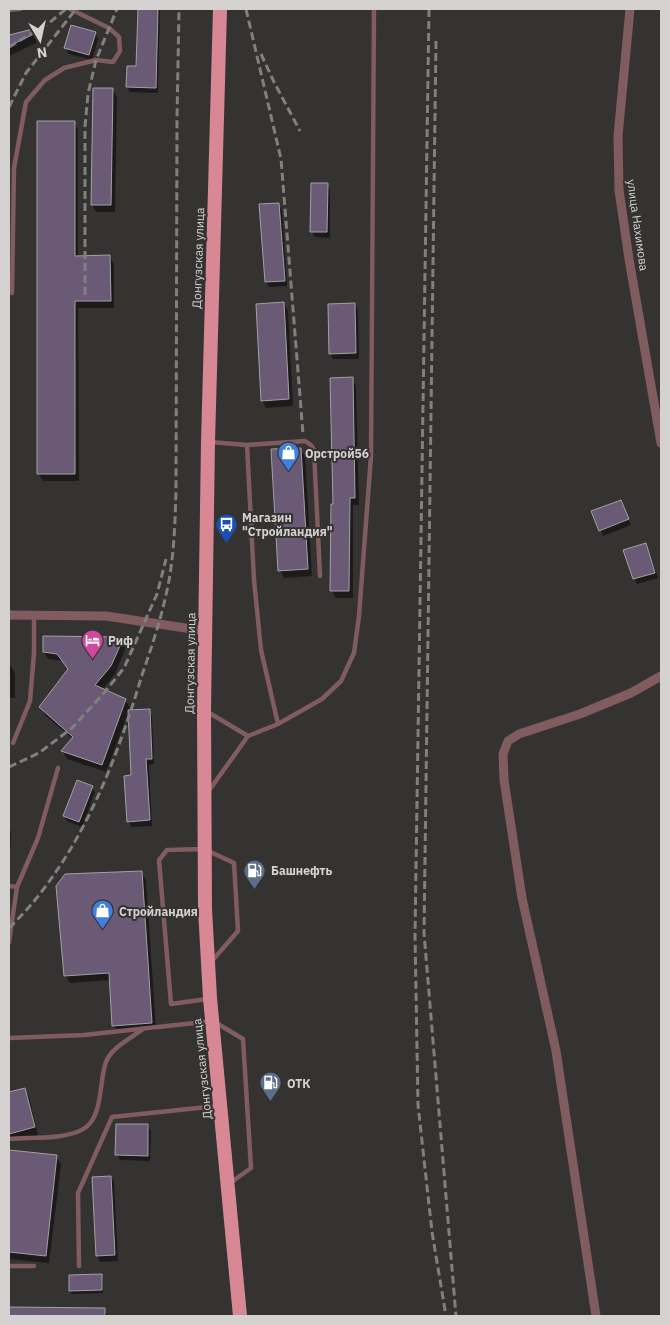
<svg xmlns="http://www.w3.org/2000/svg" width="670" height="1325" font-family="'IBM Plex Sans',sans-serif">
<style>
.shadow{fill:#0007}
.building{fill:#6a5a75;stroke:#a3a1a4}
.lines{fill:none;stroke-linecap:round;stroke-linejoin:round}
.service{stroke:#805c60;stroke-width:4.5}
.minor{stroke:#805c60;stroke-width:9}
.trunk{stroke:#d88894;stroke-width:14}
.rail{stroke:#81807e;stroke-width:3;stroke-dasharray:8 4;stroke-linecap:butt}
.labels{text-anchor:middle;dominant-baseline:central;stroke-width:4;stroke-linejoin:round;paint-order:stroke}
.street-label{font-size:12px;fill:#d3d2d1;stroke:#353331}
.poi-label{font-size:12px;font-weight:bold;fill:#d3d2d1;stroke:#353331;text-anchor:start}
</style>
<rect width="100%" height="100%" fill="#353331"/>
<path class="shadow" d="M139,9H160L158,93L130,92L127,87L137,67Z
M36,29L42,40L9,56V37Z
M95,33L98,39L92,60L69,54L66,48Z
M112,89L117,97L115,212H96L92,204Z
M74,122L78,130V257H110L114,264V308H78L79,481H43L39,474Z
M327,184L330,190V238L315,237L312,232Z
M278,204L282,210L287,286L269,287L266,282Z
M284,304L288,311L293,406L266,408L262,400Z
M355,305L358,310L359,359H333L330,354Z
M352,379L356,386L359,505H353V598H336L332,591L334,506Z
M300,449L305,456L312,576L284,578L280,570Z
M621,501L631,525L603,536L593,512Z
M646,544L658,578L637,584L625,551Z
M123,638L127,645L115,674L102,690L125,700L130,707L106,772L67,759L63,752L73,739L45,715L41,707L69,670L63,661L48,659L44,652Z
M11,666L15,674V698H9V667Z
M149,710L152,716L154,764L149,765L152,826L131,827L128,821L133,776Z
M92,787L95,792L82,827L67,821L64,816Z
M9,827L11,832V847H9Z
M141,872L146,880L156,1030L118,1033L114,1025L111,980L70,983L65,975Z
M25,1090L29,1097L38,1135L9,1142V1094Z
M148,1126L151,1131L150,1161L120,1160L117,1155Z
M9,1151L56,1157L61,1164L49,1263L9,1259Z
M111,1177L114,1182L118,1261L100,1262L97,1256L93,1178Z
M101,1276L103,1279V1293L72,1294L70,1291Z
M9,1308L104,1309L108,1316H9Z"/>
<path class="building" d="M138,9H158L156,88L126,87L127,66H136Z
M71,25L96,32L89,55L64,48Z
M37,28L38,32L9,46V35Z
M93,88H113L111,205H91Z
M37,121H75V256L110,255L111,301H75V474H37Z
M311,183H328L327,232H310Z
M279,203L285,281L265,282L259,204Z
M284,302L289,399L261,401L256,304Z
M355,303L356,353L329,354L328,304Z
M353,377L355,498H350L349,591H330L331,504H333L330,378Z
M301,448L308,569L278,571L271,449Z
M621,500L629,519L599,531L591,511Z
M646,543L655,573L633,579L623,550Z
M43,636L124,637L111,666L95,685L126,699L102,765L61,751L73,737L39,707L68,669L57,654L43,652Z
M150,709L152,759H146L150,820L127,822L124,776L131,775L128,710Z
M77,780L93,786L79,822L63,816Z
M142,871L152,1023L112,1026L109,973L64,976L56,886L65,874Z
M25,1088L35,1127L9,1134V1092Z
M116,1124H148V1156L115,1155Z
M9,1150L57,1155L46,1256L9,1252Z
M111,1176L115,1255L96,1256L92,1177Z
M102,1274V1290L69,1291V1275Z
M9,1307L105,1308V1316H9Z"/>
<g class="lines">
<path class="service" d="M9,10L20,9
M12,293L14,168L26,102L45,80L64,68L96,60L113,62L120,51L119,37L109,28L70,9
M209,442L247,445L254,580L261,650L278,724
M247,445L305,441L311,445L314,450L320,576
M206,711L248,736
M13,743L30,701L34,653V616
M208,792L248,736L278,724L322,699L341,681L354,653L359,616L371,456L374,9
M9,886L17,887
M9,942L17,887L38,838L58,768
M207,999L171,1004L159,860L167,850L204,849L234,863L238,931L211,962
M9,1038L84,1035L213,1021L243,1039L251,1168L230,1183
M9,1139C31,1137 67,1140 85,1128C103,1116 99,1081 106,1062C111,1048 131,1038 143,1029
M9,1266H34
M79,1266L78,1193L112,1117L217,1106"/>
<path class="minor" d="M630,9L618,136L619,190L629,259L661,443
M9,615L106,616L205,631
M596,1316L556,1051L522,898L504,780L503,754L508,741L519,734L580,714L631,693L661,676"/>
<path class="trunk" d="M220,9L208,442L204,710L205,909L210,998L240,1316"/>
<path class="rail" d="M246,9L281,159L303,434
M429,9L415,934L418,1105L432,1232L446,1316
M436,41L424,933L456,1316
M9,47L49,23L66,9
M261,54L274,82L300,131
M9,107L26,73L76,9
M85,295V126L88,94L96,60L117,9
M9,767L39,753L72,728L104,693L124,668L157,594L166,559
M9,928C18,919 27,910 35,900C88,835 118,755 142,675C151,649 160,622 166,595C174,561 175,525 176,490L177,118L179,9"/>
</g>
<defs>
<symbol id="shop-pin" viewBox="-11 -11 22 30"><path d="M0 17L-7.5 6A9.5 9.5 0 1 1 7.5 6Z" fill="#3f7fe0" stroke="#353331"/><path d="M-5-2.5h2.3a2.7 3.5 0 0 1 5.4 0H5L5.5 6h-11ZM-1.5-2.5h3a1.5 2.3 0 0 0-3 0Z" fill="#fff"/></symbol>
<symbol id="bus-pin" viewBox="-11 -11 22 30"><path d="M0 17L-7.5 6A9.5 9.5 0 1 1 7.5 6Z" fill="#1a4fb4" stroke="#353331"/><path d="M-5-6H5V4H4V6H2V4H-2V6H-4V4H-5ZM-3.5-4V0h7V-4ZM-3.5 1.2v1.5H-2V1.2ZM2 1.2v1.5H3.5V1.2Z" fill="#fff"/></symbol>
<symbol id="hotel-pin" viewBox="-11 -11 22 30"><path d="M0 17L-7.5 6A9.5 9.5 0 1 1 7.5 6Z" fill="#d1479c" stroke="#353331"/><path d="M-6-4.5h1.5V1H6V5H4.5V3h-9V5H-6ZM-4 0a1.8 1.8 0 1 1 3.6 0ZM.5 0V-2.5h3Q6-2.5 6 0Z" fill="#fff"/></symbol>
<symbol id="fuel-pin" viewBox="-11 -11 22 30"><path d="M0 17L-7.5 6A9.5 9.5 0 1 1 7.5 6Z" fill="#5c6f8a" stroke="#353331"/><path d="M-5.5-6h7V0h2V4h1.3V-2.5L3-4.5l.8-.8L6-3V5H2.5V1h-1V6h-7ZM-4.2-4.7v3.2H.2V-4.7Z" fill="#fff"/></symbol>
</defs>
<g fill-rule="evenodd">
<use href="#shop-pin" x="276" y="440" width="25" height="34"/>
<use href="#bus-pin" x="214" y="512" width="25" height="34"/>
<use href="#hotel-pin" x="80" y="628" width="25" height="34"/>
<use href="#fuel-pin" x="242" y="858" width="25" height="34"/>
<use href="#shop-pin" x="90" y="898" width="25" height="34"/>
<use href="#fuel-pin" x="258" y="1070" width="25" height="34"/>
</g>
<g class="labels">
<g class="street-label">
<text transform="translate(638 225) rotate(82)">улица Нахимова</text>
<text transform="translate(198 258) rotate(-88)">Донгузская улица</text>
<text transform="translate(190 663) rotate(-89)">Донгузская улица</text>
<text transform="translate(202 1069) rotate(-96)">Донгузская улица</text>
</g>
<g class="poi-label">
<text x="305" y="453">Орстрой56</text>
<text x="242" y="517">Магазин<tspan x="242" dy="14">"Стройландия"</tspan></text>
<text x="108" y="640">Риф</text>
<text x="271" y="870">Башнефть</text>
<text x="119" y="911">Стройландия</text>
<text x="287" y="1083">ОТК</text>
</g>
</g>
<rect width="670" height="1325" fill="none" stroke="#d3d2d1" stroke-width="20"/>
<g transform="translate(40 40) rotate(171)" stroke="#353331" stroke-width="4" paint-order="stroke">
<path d="M0-4L9 19L0 12L-9 19Z" fill="#d3d2d1"/>
<text y="-8" font-size="14" font-weight="bold" text-anchor="middle" fill="#d3d2d1">N</text>
</g>
</svg>
